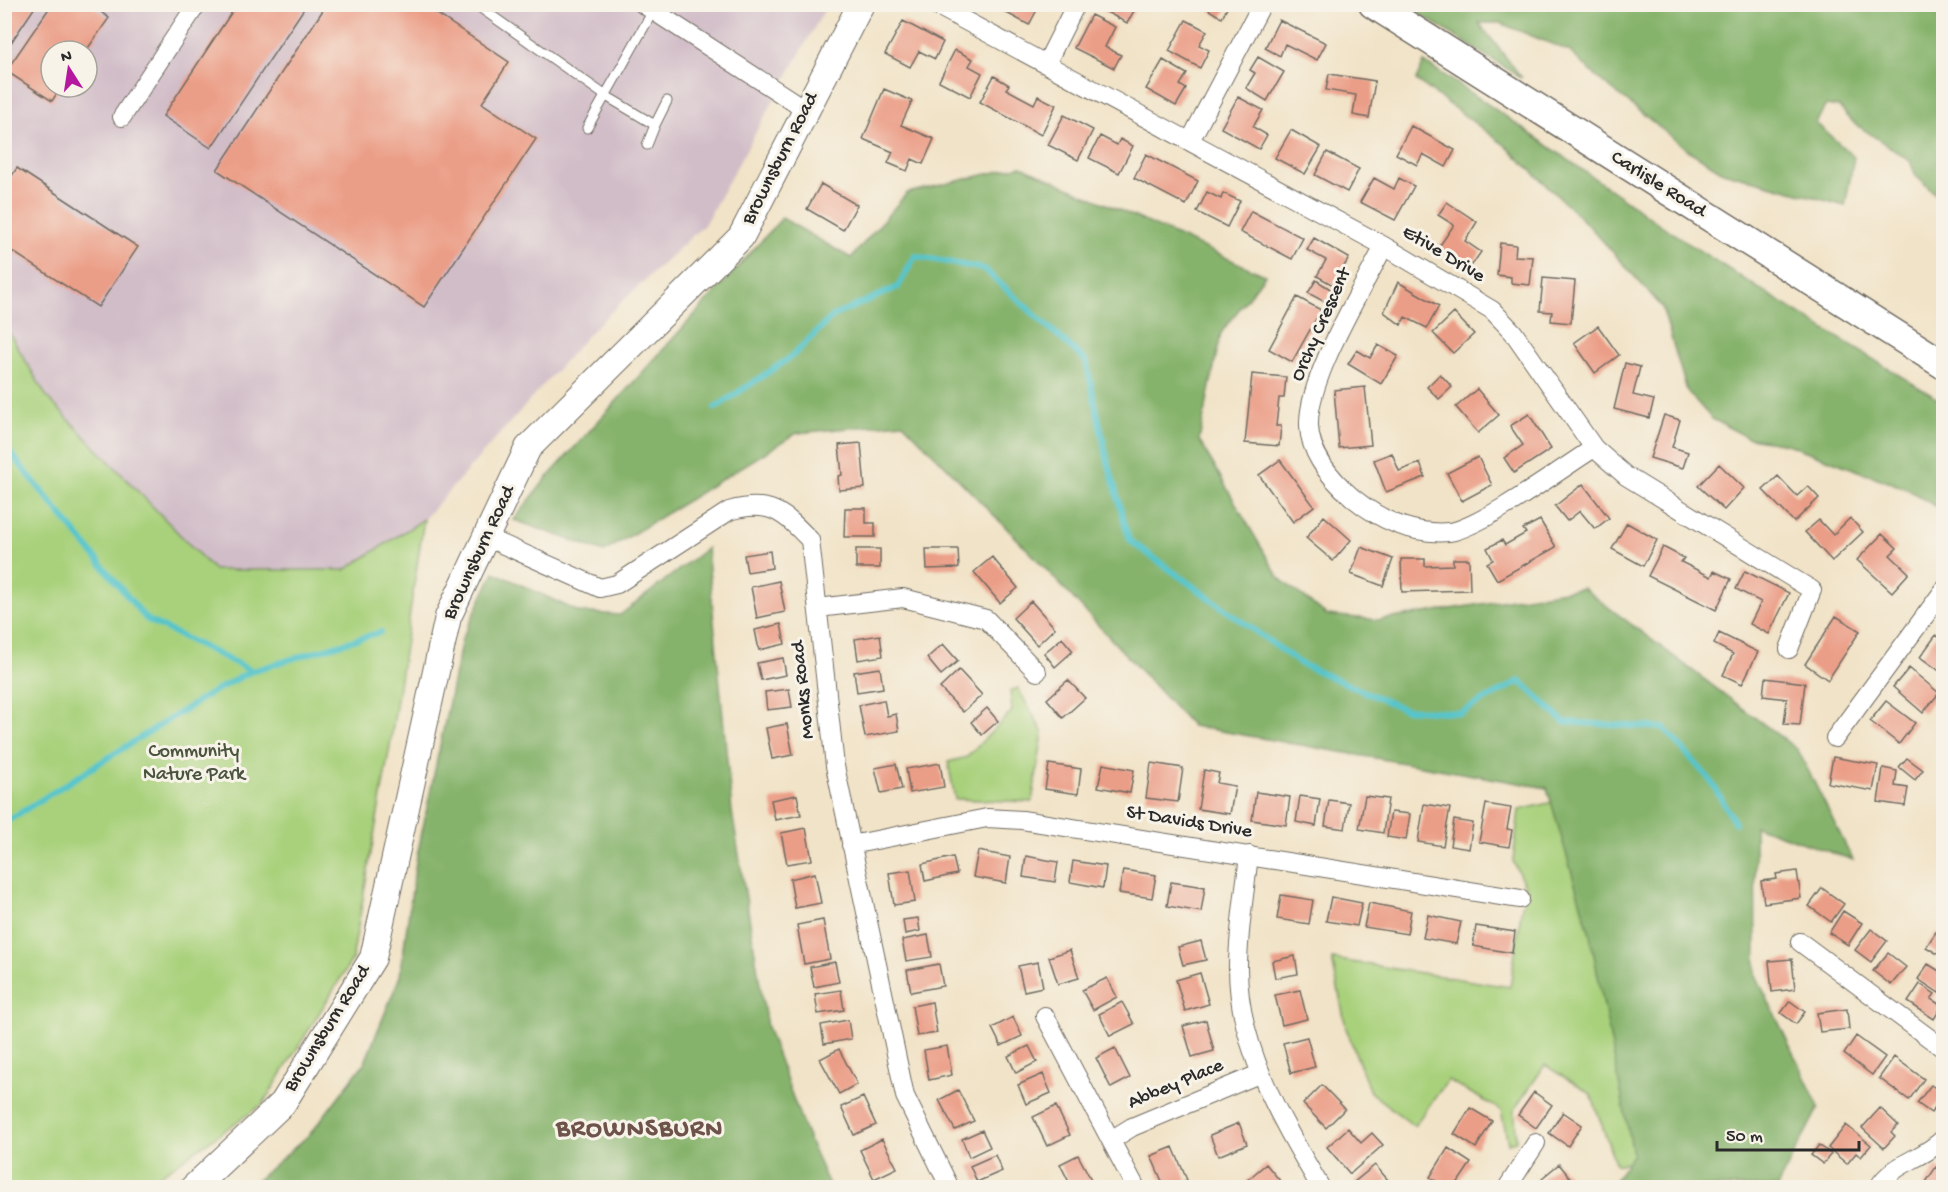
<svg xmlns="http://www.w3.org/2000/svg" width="1948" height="1192" font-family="'Gochi Hand',sans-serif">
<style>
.industrial{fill:#d1bdc8;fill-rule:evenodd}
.green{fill:#a9d17c;stroke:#6a7e54;stroke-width:1.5}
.forest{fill:#86b36c;stroke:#586f4c;stroke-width:1.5}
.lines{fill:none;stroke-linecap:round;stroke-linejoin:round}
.stream{stroke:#57c5cb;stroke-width:6}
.building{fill:#eb9e87}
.lane-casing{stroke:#706b62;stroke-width:11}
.street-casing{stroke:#706b62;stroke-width:20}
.secondary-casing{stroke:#706b62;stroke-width:28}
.primary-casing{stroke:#706b62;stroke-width:31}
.lane{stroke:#fff;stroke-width:9}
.street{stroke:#fff;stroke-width:18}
.secondary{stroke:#fff;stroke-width:26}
.primary{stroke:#fff;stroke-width:28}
.labels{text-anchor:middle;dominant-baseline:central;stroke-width:6;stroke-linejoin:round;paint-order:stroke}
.street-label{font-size:20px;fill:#2b2b2b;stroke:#f7f3e8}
.park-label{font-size:20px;fill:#4a543f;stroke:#f7f3e8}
.district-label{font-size:26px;font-weight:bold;letter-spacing:1.5px;fill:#6e534b;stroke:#f7f3e8}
</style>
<rect width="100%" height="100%" fill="#f7f3e8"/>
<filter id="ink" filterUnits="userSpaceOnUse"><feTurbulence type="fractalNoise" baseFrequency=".0167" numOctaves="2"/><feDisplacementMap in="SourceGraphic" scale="12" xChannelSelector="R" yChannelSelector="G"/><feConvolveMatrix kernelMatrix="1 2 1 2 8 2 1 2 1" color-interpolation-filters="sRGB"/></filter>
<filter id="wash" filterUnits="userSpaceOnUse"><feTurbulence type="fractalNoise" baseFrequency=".008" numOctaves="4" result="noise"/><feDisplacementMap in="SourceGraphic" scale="24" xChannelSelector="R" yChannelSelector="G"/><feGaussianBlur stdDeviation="1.35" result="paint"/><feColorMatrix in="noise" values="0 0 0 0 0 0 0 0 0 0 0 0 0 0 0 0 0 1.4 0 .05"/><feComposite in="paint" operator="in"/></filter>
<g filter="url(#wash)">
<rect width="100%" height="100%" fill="#f1e3c7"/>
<path class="industrial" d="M4,5H827L704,225L595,327L424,519L345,570H214L47,397L5,326ZM51,51H87V87H51Z"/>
<path class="green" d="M5,326L47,397L214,570H345L424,519L390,746L352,960L263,1104L143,1187H5Z
M1018,688L1043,733L1032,802L955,799L948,762L967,757L1012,711L1010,691Z
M1570,798L1655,1154L1616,1165L1591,1094L1545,1065L1515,1109L1516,1141L1508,1143L1501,1110L1448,1080L1414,1126L1370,1092L1346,1028L1332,959L1510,987L1525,886L1513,861L1519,810Z"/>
<path class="forest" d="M1405,5H1943V201L1916,176L1910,161L1854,123L1839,107L1826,105L1816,123L1854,157L1845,206L1723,172L1689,151L1599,79L1569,51L1500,23H1479L1522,78Z
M1424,62C1505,114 1582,170 1661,225C1753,287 1849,344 1943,402V511L1907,489L1787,444L1749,438L1712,419L1687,391L1662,307L1591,228L1506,146L1416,80Z
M1021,166L1265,275L1221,333L1199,440L1279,578L1327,615L1380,620L1583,588L1798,750L1853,860L1755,826L1756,975L1819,1107L1777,1187H1610L1633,1154L1590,935L1547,788L1192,726L1029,551L903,423L797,433L604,552L514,520L546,479L782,218L851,258L907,193Z
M707,548L732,812L767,1027L806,1133L830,1187H249L310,1134L365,1062L400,976L416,861L462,639L494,572L579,612L620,615Z"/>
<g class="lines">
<path class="stream" d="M715,408L791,357L833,316L898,287L915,256L984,269L1086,361L1107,458L1129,540L1301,664L1404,709L1460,713L1520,681L1564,722L1664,728L1711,781L1735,823
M4,445L146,619L252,671L381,632
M4,823L216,690L252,671"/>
</g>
<g id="blocks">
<path class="building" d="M4,4H37L4,53Z
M52,4H90L109,18L86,51H51V87H61L52,101L6,71Z
M237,4H307L211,148L163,116Z
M327,4H422L509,62L482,103L536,139L424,307L217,170Z
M990,4H1040L1029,25Z
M1100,4H1138L1127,23L1099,8Z
M1212,4H1229L1222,18L1209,10Z
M1091,15L1115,27L1105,47L1121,55L1114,68L1074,48Z
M1186,20L1207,31L1199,45L1209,50L1200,68L1169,51Z
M1279,20L1326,43L1317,60L1285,44L1280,56L1265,48Z
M903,21L943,42L935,59L919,51L910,67L885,54Z
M955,50L973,59L969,66L982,73L970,97L939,81Z
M1258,57L1284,72L1267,101L1246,88L1255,73L1250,70Z
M1163,60L1187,74L1180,85L1186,89L1176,106L1146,89Z
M1329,74L1375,81L1369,118L1353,115L1356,95L1326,90Z
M994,76L1009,85L1006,89L1034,104L1038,96L1056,105L1041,135L980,102Z
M884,89L912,101L901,125L934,139L923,164L912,159L907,171L888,163L893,152L863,139Z
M1238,97L1263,110L1253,127L1267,135L1259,149L1221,128Z
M1064,115L1093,130L1078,160L1048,145Z
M1411,126L1455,150L1446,167L1423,154L1417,165L1396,154Z
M1291,130L1321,147L1305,174L1275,158Z
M1100,136L1117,145L1120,139L1133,146L1119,173L1089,158Z
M1327,152L1359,169L1347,192L1315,175Z
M1146,154L1198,181L1186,205L1134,178Z
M17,168L138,247L98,307L4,246V187Z
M1374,178L1394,189L1399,178L1414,186L1395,220L1360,202Z
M821,184L857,205L843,230L807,209Z
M1207,192L1221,199L1223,193L1240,201L1227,227L1197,212Z
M1447,202L1477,222L1465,241L1481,252L1469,269L1438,248L1454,225L1438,215Z
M1251,211L1303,238L1292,259L1240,232Z
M1314,238L1349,258L1333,285L1317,276L1326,260L1307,250Z
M1500,243L1516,245L1515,256L1533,257L1530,285L1511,283V277L1497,275Z
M1543,278L1575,281L1571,323L1551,321L1552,312L1540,311Z
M1316,280L1332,290L1325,302L1308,293Z
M1398,282L1439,306L1427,328L1405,317L1401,325L1384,312Z
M1297,297L1321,310L1292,362L1269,349Z
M1454,313L1474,334L1453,353L1433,333Z
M1598,326L1619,355L1595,373L1574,343Z
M1378,345L1398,356L1381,384L1348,364L1357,350L1370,358Z
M1625,363L1640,367L1633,395L1654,400L1649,418L1614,409Z
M1252,374L1286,377L1284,398H1279L1276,426H1281L1279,446L1245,443Z
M1440,374L1452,387L1439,399L1427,387Z
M1365,387L1371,445L1339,448L1334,390Z
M1477,389L1499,415L1478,433L1456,407Z
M1529,414L1551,449L1514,473L1504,458L1523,445L1510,426Z
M1664,415L1680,420L1672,447L1688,452L1683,468L1650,458Z
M861,443L865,488L839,490L838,476L842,475L839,445Z
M1392,453L1399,471L1420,463L1425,477L1386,492L1374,460Z
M1478,457L1492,485L1462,501L1447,473Z
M1280,460L1314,506L1293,522L1259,475Z
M1719,464L1744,488L1724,510L1698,486Z
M1778,476L1797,496L1808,486L1819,498L1794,522L1763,490Z
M1583,484L1609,518L1595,529L1580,511L1567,521L1555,506Z
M845,508H866V523H875V537H844Z
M1324,516L1351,540L1333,561L1306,538Z
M1850,518L1863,532L1832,561L1805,532L1819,520L1833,535Z
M1540,520L1556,547L1497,580L1487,563L1493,560L1487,548L1502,540L1505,545L1526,533L1523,529Z
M1627,523L1657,540L1643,566L1612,549Z
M1882,534L1897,548L1890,555L1909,573L1892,592L1857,560Z
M1361,547L1393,559L1383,586L1351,574Z
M1663,547L1684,558L1681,562L1711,577L1714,571L1731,579L1716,610L1648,576Z
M856,549H880V568H856Z
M926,549H958L959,568L927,569Z
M770,551L772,568L747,572L744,555Z
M992,557L1018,588L1000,603L974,572Z
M1401,559H1425V566L1453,565V559H1469L1470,590L1402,592Z
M1745,571L1789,593L1769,634L1750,624L1761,602L1736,589Z
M779,581L785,612L757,618L751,587Z
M1031,601L1055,628L1037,645L1013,618Z
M1836,616L1860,631L1828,680L1805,664Z
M781,624L785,644L759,650L755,630Z
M1719,633L1758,652L1742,684L1723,675L1733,654L1714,644Z
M880,635L883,656L858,660L855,639Z
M1936,635L1944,641V674L1920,657Z
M1062,638L1073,651L1055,667L1044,653Z
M943,644L958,661L941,675L927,658Z
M783,658L786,675L761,680L757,663Z
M880,668L883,688L857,692L854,672Z
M1909,668L1939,693L1923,713L1893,687Z
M959,670L982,695L963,712L940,688Z
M1765,678L1805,683L1800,725L1784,724L1787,699L1763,696Z
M1068,680L1085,698L1063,718L1047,699Z
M789,689L792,707L767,710L765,692Z
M884,700L887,716L896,714L899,731L865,737L859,705Z
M1886,701L1915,723L1899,744L1870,721Z
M987,708L998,721L982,735L971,722Z
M787,724L793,755L772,759L766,728Z
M1833,757L1878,765L1873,791L1828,783Z
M1907,758L1923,770L1915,780L1899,767Z
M940,763L944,787L910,793L906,769Z
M1151,763L1183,768L1178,802L1146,798Z
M896,764L902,789L881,793L875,768Z
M1049,764L1081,769L1078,794L1045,789Z
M1103,764L1134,770L1130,793L1098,787Z
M1883,768L1897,771L1895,786L1908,788L1905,806L1878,802Z
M1204,770L1219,773L1217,783L1235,786L1230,814L1198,809Z
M1256,792L1290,797L1286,825L1252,820Z
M797,795L801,815L775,820L771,800Z
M1300,796L1320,799L1316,826L1296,822Z
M1365,796L1388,799L1383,833L1359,829Z
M1329,800L1349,803L1345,829L1325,826Z
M1424,804L1450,808L1443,846L1418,842Z
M1486,804L1511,808L1507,829L1512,830L1509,847L1479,842Z
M1391,812L1410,814L1406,840L1387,837Z
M1454,820L1473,823L1469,849L1450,846Z
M806,828L812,860L787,864L781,833Z
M978,851L1010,857L1006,883L973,877Z
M1026,856L1058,862L1055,882L1023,877Z
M953,857L957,874L925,881L922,864Z
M1073,861L1106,866L1103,888L1070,882Z
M910,870L915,902L894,905L889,873Z
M1123,870L1156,875L1152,898L1119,893Z
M1797,871L1801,898L1764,903L1761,881L1777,879L1776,874Z
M815,873L821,903L795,908L790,879Z
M1171,882L1205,887L1201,912L1167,906Z
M1822,888L1844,904L1831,922L1809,906Z
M1281,895L1313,900L1309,924L1277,919Z
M1331,897L1362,903L1357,926L1326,921Z
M1369,903L1411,911L1407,934L1364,927Z
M1843,911L1862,923L1848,945L1829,933Z
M1428,915L1461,922L1456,944L1423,938Z
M918,918L920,931L905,934L903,920Z
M823,920L830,959L804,964L797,925Z
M1476,926L1515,932L1512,953L1473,946Z
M1871,929L1887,941L1871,962L1855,950Z
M1936,932L1944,936V958L1926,947Z
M928,935L932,957L906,961L902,940Z
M1201,941L1206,960L1183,965L1178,947Z
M1070,950L1079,978L1058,984L1049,957Z
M1888,953L1906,967L1891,985L1873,971Z
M1295,956L1298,974L1275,978L1272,961Z
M1792,959L1795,989L1772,992L1769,961Z
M835,962L839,982L814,987L810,967Z
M1038,962L1043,987L1024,991L1018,966Z
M939,964L943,986L911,992L907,970Z
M1928,964L1944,974V986L1939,993L1918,979Z
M1200,973L1209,1004L1185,1011L1176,980Z
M1107,978L1117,997L1093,1010L1082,990Z
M1920,984L1935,994L1931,999L1942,1006L1934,1019L1908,1002Z
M841,990L844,1010L818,1014L815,994Z
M1300,990L1307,1019L1282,1025L1275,995Z
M1790,1001L1805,1012L1796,1024L1781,1013Z
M932,1002L937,1033L917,1036L912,1006Z
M1122,1002L1134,1024L1110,1036L1099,1014Z
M1847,1009L1849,1029L1820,1032L1817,1013Z
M1013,1017L1022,1036L1001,1046L992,1028Z
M848,1020L851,1039L824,1044L821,1025Z
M1206,1020L1214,1051L1192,1057L1183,1026Z
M1856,1036L1885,1057L1872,1075L1844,1054Z
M1307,1037L1315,1067L1291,1073L1283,1043Z
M947,1046L952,1075L929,1080L924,1050Z
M1029,1046L1037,1062L1016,1073L1008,1056Z
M1115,1048L1130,1078L1111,1088L1096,1058Z
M839,1049L857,1084L839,1094L820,1059Z
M1894,1057L1924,1079L1909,1100L1879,1078Z
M1043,1074L1051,1093L1026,1104L1018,1085Z
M1322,1085L1345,1109L1326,1128L1303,1104Z
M1931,1085L1944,1094L1931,1113L1917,1103Z
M958,1090L974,1121L955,1130L939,1100Z
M1534,1092L1552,1105L1536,1128L1518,1115Z
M863,1097L876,1125L854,1135L841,1107Z
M1056,1106L1070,1135L1047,1146L1033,1117Z
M1470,1108L1492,1121L1476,1148L1454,1134Z
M1880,1108L1898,1125L1891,1132L1895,1136L1884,1148L1862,1128Z
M1563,1112L1582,1125L1568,1146L1549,1133Z
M1239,1123L1247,1144L1218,1156L1210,1135Z
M1846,1125L1871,1145L1861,1157L1856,1153L1847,1164L1828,1148Z
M1348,1128L1361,1143L1372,1133L1383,1145L1350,1174L1327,1147Z
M982,1130L990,1147L969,1157L962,1139Z
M882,1139L897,1168L874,1179L860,1150Z
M1819,1145L1831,1154L1823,1164L1811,1155Z
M1173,1147L1187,1180L1165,1188L1151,1156Z
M1448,1148L1471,1163L1454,1188H1446L1430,1177Z
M995,1155L1002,1171L977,1182L970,1166Z
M1078,1155L1095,1187L1093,1188H1072L1060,1164Z
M1266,1164L1286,1188H1252L1246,1181Z
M1559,1164L1576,1185L1574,1188H1550L1542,1178Z
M1375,1165L1388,1180L1380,1188H1356L1353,1183Z
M1936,1167L1944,1173V1188H1922Z"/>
</g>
</g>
<g filter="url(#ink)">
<use href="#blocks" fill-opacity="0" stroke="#706b62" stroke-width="1.5"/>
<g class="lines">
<defs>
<path id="lane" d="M475,4L606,96L655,125L667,101
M587,128L653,11
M647,145L655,125"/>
<path id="street" d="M643,4L806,110
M934,4L1384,246L1492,310L1513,332L1594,448L1626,476L1812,590L1789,649
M1046,64L1076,4
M122,117L197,4
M1190,141L1262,4
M1384,246C1362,290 1307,378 1309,426C1310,454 1332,480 1353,498C1380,520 1412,535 1449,532C1479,529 1564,467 1594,448
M486,537L600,588L617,584L729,511C770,499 784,513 810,540L835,766L905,1096L950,1188
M818,608L903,598L986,619L1037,672
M1835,738L1944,590
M851,845L987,818L1022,820L1520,899
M1249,855C1245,892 1238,931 1238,968C1238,1048 1282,1121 1321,1188
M1800,942L1944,1049
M1045,1016L1136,1188
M1111,1140L1132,1127L1259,1074
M1507,1188L1536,1143
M1878,1188C1893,1162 1923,1160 1944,1138"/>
<path id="secondary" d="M193,1188L283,1103L373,958L448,617L528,448L741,237L861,4"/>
<path id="primary" d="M1373,4L1944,365"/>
</defs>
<use href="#lane" class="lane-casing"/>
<use href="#street" class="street-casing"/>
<use href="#secondary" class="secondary-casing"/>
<use href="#primary" class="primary-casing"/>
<use href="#lane" class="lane"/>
<use href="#street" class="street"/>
<use href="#secondary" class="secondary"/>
<use href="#primary" class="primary"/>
</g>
</g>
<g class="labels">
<g class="street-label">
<text transform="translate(781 159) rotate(-63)">Brownsburn Road</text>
<text transform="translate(1658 185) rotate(32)">Carlisle Road</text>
<text transform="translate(1443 255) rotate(31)">Etive Drive</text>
<text transform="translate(1322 325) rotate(-66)">Orchy Crescent</text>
<text transform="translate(480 553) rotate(-65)">Brownsburn Road</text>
<text transform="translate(804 690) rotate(-96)">Monks Road</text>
<text transform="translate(1189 823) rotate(9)">St Davids Drive</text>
<text transform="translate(328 1029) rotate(-58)">Brownsburn Road</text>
<text transform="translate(1176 1085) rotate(-23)">Abbey Place</text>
</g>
<g class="park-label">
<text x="194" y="752">Community<tspan x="194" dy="23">Nature Park</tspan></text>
</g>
<g class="district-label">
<text x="640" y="1130">BROWNSBURN</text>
</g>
</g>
<rect width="1948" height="1192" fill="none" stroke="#f7f3e8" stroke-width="24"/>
<g transform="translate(69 69) rotate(348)"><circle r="28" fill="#f7f3e8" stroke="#a5a39c" stroke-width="1.5"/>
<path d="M0-4.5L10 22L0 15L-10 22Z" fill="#b5179e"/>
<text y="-9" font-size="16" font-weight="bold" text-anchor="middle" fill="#2b2b2b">N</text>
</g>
<path d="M1717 1141v9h142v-9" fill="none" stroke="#2b2b2b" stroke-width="3"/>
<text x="1726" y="1141" font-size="18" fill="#2b2b2b" stroke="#f7f3e8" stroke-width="4.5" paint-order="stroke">50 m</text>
</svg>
